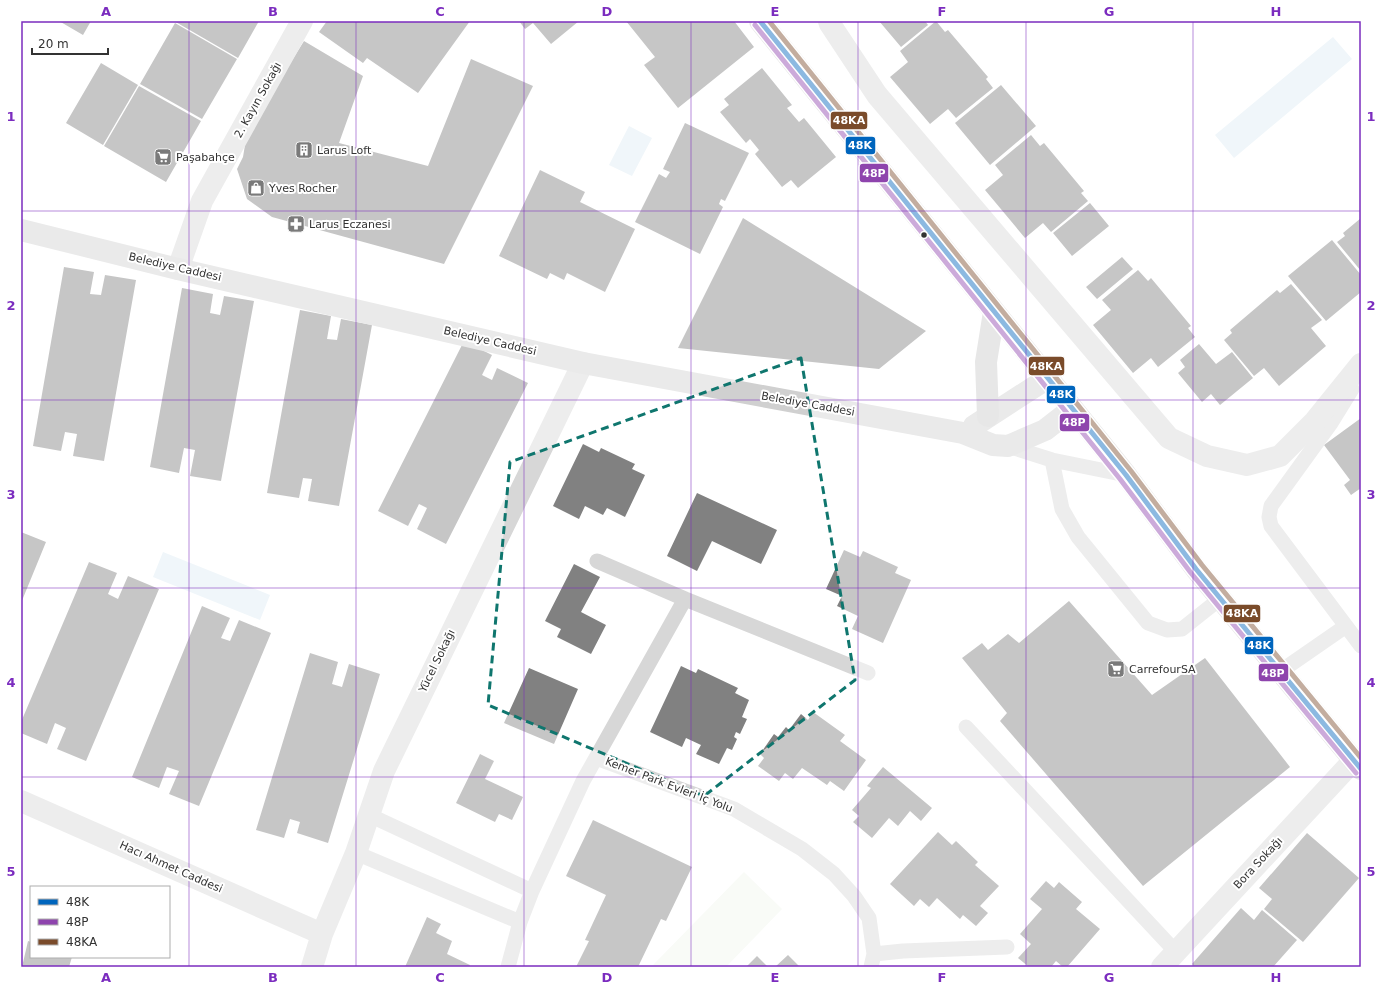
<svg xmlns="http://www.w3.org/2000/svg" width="1382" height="988" font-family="'DejaVu Sans',sans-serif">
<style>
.green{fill:#f1f5ed}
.water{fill:#ddebf3}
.building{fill:#818181}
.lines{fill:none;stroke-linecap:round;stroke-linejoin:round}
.lane{stroke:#d7d7d7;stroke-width:15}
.street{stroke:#d7d7d7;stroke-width:22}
.secondary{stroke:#d0d0d0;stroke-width:22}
.primary{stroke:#cacaca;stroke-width:22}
.bus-1-casing{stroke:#fff;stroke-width:8}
.bus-2-casing{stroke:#fff;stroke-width:8}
.bus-3-casing{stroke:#fff;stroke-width:8}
.bus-1{stroke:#0065bd;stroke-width:5}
.bus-2{stroke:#8e44ad;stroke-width:5}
.bus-3{stroke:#7a4b2a;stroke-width:5}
.marked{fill:none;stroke:#0f766e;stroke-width:3;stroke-dasharray:8 5;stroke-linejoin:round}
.grid{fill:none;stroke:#7b2cbf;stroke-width:1;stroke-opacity:0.55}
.bus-dot{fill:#333;stroke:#fff;stroke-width:1.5}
.labels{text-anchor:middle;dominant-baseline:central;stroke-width:4;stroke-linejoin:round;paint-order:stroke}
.street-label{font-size:11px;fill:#333;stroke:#fff}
.poi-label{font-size:11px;fill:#333;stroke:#fff;text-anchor:start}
.line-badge{stroke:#fff;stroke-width:1.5}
.badge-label{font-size:11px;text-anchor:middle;font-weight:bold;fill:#fff}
.neatline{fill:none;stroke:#7b2cbf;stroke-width:1.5}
.grid-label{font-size:13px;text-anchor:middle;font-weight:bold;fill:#7b2cbf}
</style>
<rect width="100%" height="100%" fill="#fff"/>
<path class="green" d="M744,872L782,909L726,967H656L653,965Z"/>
<path class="water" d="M1333,37L1352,59L1234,158L1215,135Z
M629,126L652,138L632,176L609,165Z
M163,552L270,595L260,620L153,577Z"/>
<path class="building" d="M59,21H91L83,35Z
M174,21H259L238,58Z
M327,21H470L418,93L367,58L363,63L319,32Z
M519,21H579L551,44L533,23L525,29Z
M626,21H734L754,47L678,108L644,65L655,57Z
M879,21H925L928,25L901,47Z
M936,21L945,32L948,30L988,77L986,79L993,88L956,118L948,109L930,124L890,77L908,62L900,51Z
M175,23L237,59L202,119L140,84Z
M304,41L363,76L339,143L428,166L471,59L533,86L444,264L272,217L247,199L237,169L243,157L247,133Z
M101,63L138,85L103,145L66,123Z
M762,68L792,105L787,108L799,122L804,118L836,157L798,188L791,180L782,187L755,154L759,150L750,139L746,143L720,112L729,105L724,99Z
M1001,85L1036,126L990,165L955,123Z
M139,86L201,121L166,182L104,146Z
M685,123L749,153L725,201L721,199L719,204L723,207L700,254L635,222L659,174L666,178L670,172L663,169Z
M1031,135L1040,146L1044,143L1084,191L1081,193L1088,201L1051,232L1043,223L1025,238L985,190L1003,175L995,165Z
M540,170L585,192L580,202L635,229L605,292L567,273L564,280L550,273L547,279L499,256Z
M1090,203L1109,226L1072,256L1053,233Z
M743,218L926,331L879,369L678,348Z
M1361,218V271L1337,242L1345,236L1343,233Z
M1332,240L1361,275V292L1326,321L1288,276Z
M1122,257L1133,269L1097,299L1086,287Z
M64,267L94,272L90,294L101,295L105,275L136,280L104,461L73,456L77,434L65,432L61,451L33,446Z
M1138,270L1148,281L1151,278L1191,326L1188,328L1195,337L1158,367L1151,358L1133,373L1093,325L1111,310L1102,300Z
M1291,284L1322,320L1311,328L1326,346L1279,386L1264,368L1254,376L1224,340L1232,333L1230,330L1277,290L1280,293Z
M182,288L213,294L210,313L220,315L224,296L254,301L221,481L190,476L195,450L184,448L179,473L150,467Z
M300,310L331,316L327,339L337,340L341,319L372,325L339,506L308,501L312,479L303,478L299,498L267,493Z
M464,341L492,355L482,375L492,380L497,368L528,383L446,544L417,529L427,508L419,504L408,526L378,511Z
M1199,344L1216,364L1232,352L1253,378L1220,405L1211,394L1202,402L1178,373L1185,367L1180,360Z
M1361,418V488L1351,495L1344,485L1350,480L1324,445Z
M583,444L599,452L601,448L635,464L632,469L645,475L625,517L607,508L603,515L585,506L579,519L553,506Z
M697,493L777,530L761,564L712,541L697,571L667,556Z
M21,532L46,542L21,603Z
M844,550L860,557L863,551L898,567L895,573L911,580L883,643L852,629L858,616L837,606L842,596L826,589Z
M89,562L117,573L108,594L118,599L128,576L159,589L86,761L57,749L66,728L55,723L47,744L21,733V722Z
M574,564L600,577L581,612L606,625L591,654L557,637L561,629L545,621Z
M1069,601L1152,695L1205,658L1290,767L1143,886L1000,721L1007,713L962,658L982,643L988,650L1008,634L1019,643Z
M202,606L230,618L221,638L230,641L239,620L271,633L199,806L169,794L179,771L167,767L159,788L132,777Z
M310,653L338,662L332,684L342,687L349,664L380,674L328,843L297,833L300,822L290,819L284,838L256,830Z
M681,666L696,673L698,669L738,688L735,693L749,700L742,717L747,719L740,734L736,732L734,737L737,739L732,750L727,748L719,764L696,754L701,745L686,738L682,747L650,732Z
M529,668L578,689L554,744L504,723Z
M813,712L845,735L840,741L866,760L844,791L830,781L827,785L802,768L793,779L785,773L779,781L758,766L764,758L760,754L774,734L778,737L786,727L789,730L801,714L808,720Z
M480,754L494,761L485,779L523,797L512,820L499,814L495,822L456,803Z
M883,767L932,808L921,821L910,811L898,826L889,818L872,838L853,822L859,816L852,810L871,788L867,786Z
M593,820L692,867L666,921L661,919L638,967H576L589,941L585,940L606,895L566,876Z
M938,832L952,845L956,841L978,862L975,865L999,886L980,906L988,913L976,926L963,915L960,919L937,898L929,907L920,899L914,906L890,884Z
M1307,833L1359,878L1303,942L1264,909L1272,899L1259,888Z
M1046,881L1054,888L1059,882L1082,902L1076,909L1100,929L1067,967H1063L1056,961L1051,967H1029L1018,958L1031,944L1020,934L1042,909L1030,899Z
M1241,908L1254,920L1262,910L1297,940L1273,967H1195L1192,964Z
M427,917L441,924L436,933L452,941L447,954L470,965L469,967H405Z
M28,941L31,942V957H72L69,967H22Z
M788,955L800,967H775Z
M757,956L768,967H746Z"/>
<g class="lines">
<path class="lane" d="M1352,389L1331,423L1271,506L1269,517L1271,526L1361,646
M1008,446L1052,460L1126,475
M1052,460L1062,509L1078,537L1148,623L1167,630L1182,629L1221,598
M597,561L685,599L868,673
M1281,671L1346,626
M966,727L1176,952
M596,758L734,809L802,849L834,874L854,896L869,918L874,954L871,967
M369,815L532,891
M356,853L520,922
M874,954L903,951L1007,947
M508,967L520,922L532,891L583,781L685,599"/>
<path class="street" d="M829,21L830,24L877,95L1169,438L1207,456L1247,465L1280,456L1315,421L1361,364
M178,269L202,201L302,21
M21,801L322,934
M312,967L322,934L356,853L384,771L583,363
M1162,967L1354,760"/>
<path class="secondary" d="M21,230L178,269L583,363L963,433L993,445L1008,446L1045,430L1072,409
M974,426L1048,378"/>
<path class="primary" d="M760,21L1126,475L1196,569L1361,769
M988,416L986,362L994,312"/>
<defs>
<path id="bus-1" d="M760,21L1126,475L1196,569L1361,769"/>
<path id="bus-2" d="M755,25L1120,479L1191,573L1356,773"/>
<path id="bus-3" d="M769,21L1131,471L1202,565L1361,758"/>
</defs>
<use href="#bus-1" class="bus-1-casing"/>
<use href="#bus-2" class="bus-2-casing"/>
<use href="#bus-3" class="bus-3-casing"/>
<use href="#bus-1" class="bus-1"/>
<use href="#bus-2" class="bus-2"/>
<use href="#bus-3" class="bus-3"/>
</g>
<path d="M0 0H1382V988H0ZM801,358L855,680L704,796L488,705L510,462Z" fill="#fff" fill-opacity=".55" fill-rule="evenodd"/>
<path class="marked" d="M801,358L855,680L704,796L488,705L510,462Z"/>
<path class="grid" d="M189,21V967M356,21V967M524,21V967M691,21V967M858,21V967M1026,21V967M1193,21V967M21,211H1361M21,400H1361M21,588H1361M21,777H1361"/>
<defs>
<symbol id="building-square" viewBox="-11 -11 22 22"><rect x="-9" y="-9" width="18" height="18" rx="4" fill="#7a7a7a" stroke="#fff"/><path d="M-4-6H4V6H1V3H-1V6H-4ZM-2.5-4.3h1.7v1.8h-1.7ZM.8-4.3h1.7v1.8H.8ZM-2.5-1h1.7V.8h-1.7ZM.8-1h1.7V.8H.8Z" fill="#fff"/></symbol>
<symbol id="supermarket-square" viewBox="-11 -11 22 22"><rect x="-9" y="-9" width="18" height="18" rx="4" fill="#7a7a7a" stroke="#fff"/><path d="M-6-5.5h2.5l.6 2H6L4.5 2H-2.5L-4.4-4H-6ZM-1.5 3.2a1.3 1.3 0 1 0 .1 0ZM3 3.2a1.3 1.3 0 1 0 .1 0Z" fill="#fff"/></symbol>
<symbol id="shop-square" viewBox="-11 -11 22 22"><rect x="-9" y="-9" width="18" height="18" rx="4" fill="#7a7a7a" stroke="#fff"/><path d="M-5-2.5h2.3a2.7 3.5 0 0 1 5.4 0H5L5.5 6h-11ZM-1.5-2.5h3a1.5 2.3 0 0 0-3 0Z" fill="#fff"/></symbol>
<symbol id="pharmacy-square" viewBox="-11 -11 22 22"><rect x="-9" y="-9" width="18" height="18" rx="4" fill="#7a7a7a" stroke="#fff"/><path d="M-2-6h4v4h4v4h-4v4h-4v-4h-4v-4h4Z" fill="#fff"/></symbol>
</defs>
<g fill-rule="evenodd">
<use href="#building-square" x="294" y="140" width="20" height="20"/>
<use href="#supermarket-square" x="153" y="147" width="20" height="20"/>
<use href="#shop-square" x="246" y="178" width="20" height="20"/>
<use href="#pharmacy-square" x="286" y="214" width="20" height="20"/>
<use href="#supermarket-square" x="1106" y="659" width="20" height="20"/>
</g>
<circle class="bus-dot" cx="924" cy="235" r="3.5"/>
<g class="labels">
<g class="street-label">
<text transform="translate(258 100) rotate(-61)">2. Kayın Sokağı</text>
<text transform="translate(175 267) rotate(13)">Belediye Caddesi</text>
<text transform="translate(490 341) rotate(13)">Belediye Caddesi</text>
<text transform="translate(808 404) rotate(10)">Belediye Caddesi</text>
<text transform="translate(437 661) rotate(-64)">Yücel Sokağı</text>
<text transform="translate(669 785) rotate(21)">Kemer Park Evleri İç Yolu</text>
<text transform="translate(1258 863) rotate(-47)">Bora Sokağı</text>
<text transform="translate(171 867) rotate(24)">Hacı Ahmet Caddesi</text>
</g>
<g class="poi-label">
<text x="317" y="150">Larus Loft</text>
<text x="176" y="157">Paşabahçe</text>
<text x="269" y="188">Yves Rocher</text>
<text x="309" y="224">Larus Eczanesi</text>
<text x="1129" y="669">CarrefourSA</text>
</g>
</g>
<g class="line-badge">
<rect x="830" y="111" width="38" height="19" rx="4" fill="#7a4b2a"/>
<rect x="845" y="136" width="31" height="19" rx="4" fill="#0065bd"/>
<rect x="859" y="163" width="30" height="20" rx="4" fill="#8e44ad"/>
<rect x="1028" y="356" width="37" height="20" rx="4" fill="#7a4b2a"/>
<rect x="1046" y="385" width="30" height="19" rx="4" fill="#0065bd"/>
<rect x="1059" y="413" width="31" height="19" rx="4" fill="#8e44ad"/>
<rect x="1223" y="604" width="38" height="19" rx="4" fill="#7a4b2a"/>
<rect x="1244" y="636" width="30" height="19" rx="4" fill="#0065bd"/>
<rect x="1258" y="663" width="31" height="19" rx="4" fill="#8e44ad"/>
</g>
<g class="badge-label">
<text x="849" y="124">48KA</text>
<text x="860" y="149">48K</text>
<text x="874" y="177">48P</text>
<text x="1046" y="370">48KA</text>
<text x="1061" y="398">48K</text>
<text x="1074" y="426">48P</text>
<text x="1242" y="617">48KA</text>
<text x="1259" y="649">48K</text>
<text x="1273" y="677">48P</text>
</g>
<rect width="1382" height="988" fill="none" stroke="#ffffff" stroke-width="44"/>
<rect x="30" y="886" width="140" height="72" fill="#ffffff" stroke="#adadad"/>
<rect x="38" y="899" width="20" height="6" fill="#0065bd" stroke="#adadad"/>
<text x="66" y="906" font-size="12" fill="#333333">48K</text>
<rect x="38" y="919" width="20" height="6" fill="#8e44ad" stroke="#adadad"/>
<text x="66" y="926" font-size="12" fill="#333333">48P</text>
<rect x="38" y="939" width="20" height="6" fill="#7a4b2a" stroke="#adadad"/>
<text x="66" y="946" font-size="12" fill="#333333">48KA</text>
<path d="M32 48v6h76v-6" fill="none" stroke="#333333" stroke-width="2"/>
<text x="38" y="48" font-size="12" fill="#333333" stroke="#ffffff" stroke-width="3" paint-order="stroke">20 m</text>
<rect x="22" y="22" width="1338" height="944" class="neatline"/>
<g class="grid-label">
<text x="106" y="16">A</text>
<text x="273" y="16">B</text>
<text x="440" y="16">C</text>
<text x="607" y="16">D</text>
<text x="775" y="16">E</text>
<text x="942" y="16">F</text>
<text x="1109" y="16">G</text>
<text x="1276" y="16">H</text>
<text x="11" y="121">1</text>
<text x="1371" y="121">1</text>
<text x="11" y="310">2</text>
<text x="1371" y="310">2</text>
<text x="11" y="499">3</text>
<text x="1371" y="499">3</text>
<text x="11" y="687">4</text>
<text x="1371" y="687">4</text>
<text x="11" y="876">5</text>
<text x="1371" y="876">5</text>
<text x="106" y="982">A</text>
<text x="273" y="982">B</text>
<text x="440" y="982">C</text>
<text x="607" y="982">D</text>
<text x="775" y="982">E</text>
<text x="942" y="982">F</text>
<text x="1109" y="982">G</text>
<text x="1276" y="982">H</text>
</g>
</svg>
